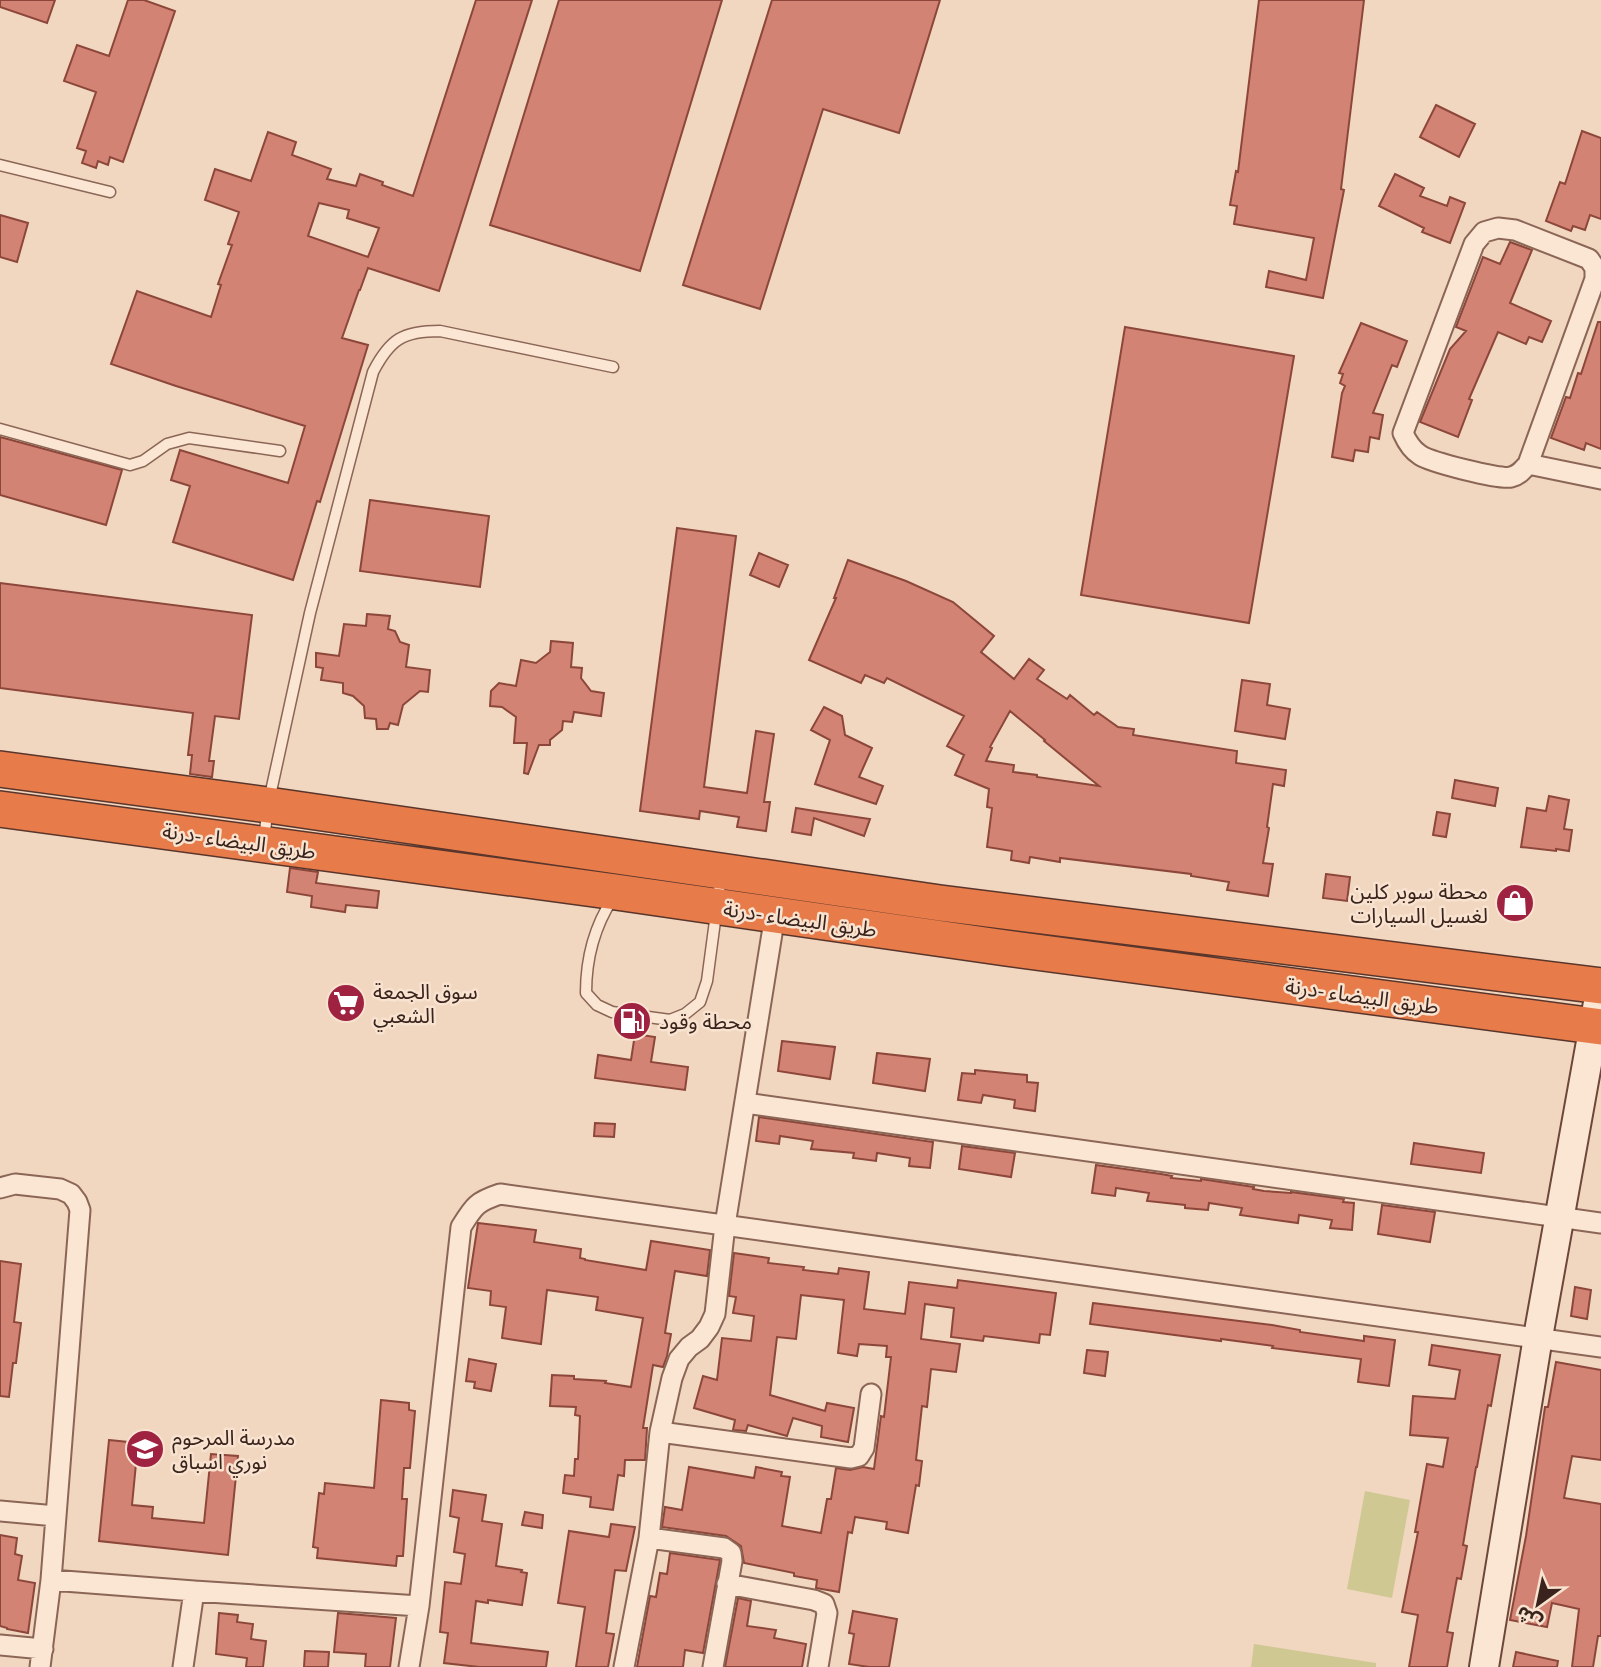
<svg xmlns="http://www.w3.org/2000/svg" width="1601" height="1667" font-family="'Source Serif 4','Noto Sans Arabic',serif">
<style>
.green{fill:#d0c893}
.building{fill:#d28373;stroke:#8c473a;stroke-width:2;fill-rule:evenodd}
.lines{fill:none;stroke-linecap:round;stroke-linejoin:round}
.lane-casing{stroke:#8b6656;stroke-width:13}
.street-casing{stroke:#8b6656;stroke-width:23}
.secondary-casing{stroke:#6d473a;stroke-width:32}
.highway-casing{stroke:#59352b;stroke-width:38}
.lane{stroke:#fbe6d4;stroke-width:10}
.street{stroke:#fbe6d4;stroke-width:19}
.secondary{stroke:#fbe6d4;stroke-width:28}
.highway{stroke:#e77c4a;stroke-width:35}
.labels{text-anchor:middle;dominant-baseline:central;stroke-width:5;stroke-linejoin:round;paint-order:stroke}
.street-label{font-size:21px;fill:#3a231c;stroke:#f8e3d0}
.poi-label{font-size:21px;fill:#3a231c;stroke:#f8e3d0;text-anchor:start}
</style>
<rect width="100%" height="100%" fill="#f1d6c0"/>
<path class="green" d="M1365,1491L1410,1500L1392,1598L1347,1589Z
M1254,1644L1376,1663V1667H1251Z"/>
<path class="building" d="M0,0H55L47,23L0,7Z
M128,0H144L175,11L123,162L110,157L108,165L98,161L96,168L82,163L86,151L77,148L96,92L64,81L77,45L109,56Z
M476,0H532L439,291L368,268L360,290H359L342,338L368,345L320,502L317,501L293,580L173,542L190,486L171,480L180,450L288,483L305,426L176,386L111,364L137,291L211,317L221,285L218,284L232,245L228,244L239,212L205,200L215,169L251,181L268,132L296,142L292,155L331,169L327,179L356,186L360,174L383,182L382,185L413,196ZM319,203L349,210L347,218L379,228L368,257L308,236Z
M559,0H722L640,271L490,225Z
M772,0H940L899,133L823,109L760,309L683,285Z
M1259,0H1364L1341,189L1344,190L1323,298L1266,287L1269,271L1306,280L1314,238L1234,224L1237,206L1230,205L1236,171L1238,172Z
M1436,105L1475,124L1459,157L1420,137Z
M1582,131L1601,138V219L1590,215L1585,230L1573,226L1571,231L1546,221L1560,182L1565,184Z
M1395,174L1424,188L1420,196L1447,206L1450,197L1465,203L1450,243L1422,232L1424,228L1379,206Z
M0,215L28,223L17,262L0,257Z
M1510,242L1532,250L1510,303L1551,321L1542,342L1529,337L1526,344L1498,332L1469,399L1472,400L1458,437L1420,422L1450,349L1466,331L1456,327L1483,257L1500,264Z
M1598,322H1601V449L1586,443L1584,450L1551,438L1566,397L1570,398L1578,373L1581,374Z
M1361,323L1407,341L1397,367L1392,365L1373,413L1383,415L1379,439L1370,437L1368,452L1355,450L1353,461L1332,457L1342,393L1345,386L1340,383L1343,374L1339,373Z
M1125,327L1294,356L1249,623L1081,595Z
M0,437L122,470L106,525L0,495Z
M370,500L489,516L480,587L360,571Z
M677,528L736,536L704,787L747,793L756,731L774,734L764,802H770L766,831L737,827L739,817L700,811L699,819L640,811Z
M759,553L788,565L779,587L750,575Z
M848,560L906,581L953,602L994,636L981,652L1014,679L1029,659L1044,670L1037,679L1067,699L1070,695L1094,715L1097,712L1118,727L1134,729L1133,735L1237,751L1236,763L1286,770L1284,786L1273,784L1267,827L1269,828L1263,863L1273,864L1268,896L1227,890L1229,882L1191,876V874L1060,858V862L1030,857L1029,863L1011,860L1012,851L987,847L992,808L987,807L989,789L955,775L964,755L947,746L964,716L887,678L884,683L865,675L861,683L809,660L836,598H834ZM1010,711L1045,740L1044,741L1099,786L1037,777V775L1013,772L1014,765L986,761L992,748L990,747Z
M0,583L252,615L239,719L215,716L209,761H214L212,777L190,774L192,755H188L193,713L0,688Z
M367,614L390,616L388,629L395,631L400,642L409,645L406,667L430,670L428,692L420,691L403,705L398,725L390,723L388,729H377L376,719L365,718L364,706L353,696L343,693V683L321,680L323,668L316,667V653L339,656L344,624L366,626Z
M551,641L573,643L571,667L582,668L581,678L591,691L604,693L601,716L574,712L572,722L563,721L562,730L550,740V745H539L528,774L524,773L527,743H514L516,717L502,707L490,706L491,691L499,683L516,686L521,660L536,663L550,652Z
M1242,680L1270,684L1267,705L1290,709L1285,739L1235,731Z
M824,707L842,716L845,735L872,748L859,777L883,786L876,804L815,784L830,740L811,730Z
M1455,780L1498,788L1495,806L1452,798Z
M1549,796L1569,800L1564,829L1572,830L1569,851L1556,849V851L1521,847L1527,808L1546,811Z
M796,808L815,811L870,819L864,836L814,818L811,835L792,832Z
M1437,812L1450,814L1446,837L1433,835Z
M290,868L318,872L316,883L379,891L377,908L346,905L345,912L311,907L312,896L287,892Z
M1326,874L1350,877L1347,901L1323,898Z
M635,1034L655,1037L651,1062L688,1067L685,1090L595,1078L598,1055L631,1060Z
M782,1041L835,1047L830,1079L778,1071Z
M877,1053L930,1059L925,1091L873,1083Z
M975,1070L1027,1075V1082L1038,1083L1035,1111L1014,1108L1015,1100L983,1095L981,1103L958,1100L962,1073L975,1074Z
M759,1117L933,1142L930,1168L909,1166L910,1158L877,1153L876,1161L853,1158L854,1153L811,1149L813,1141L780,1136L779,1144L756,1141Z
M595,1123L615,1124L614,1137L594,1136Z
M1414,1143L1484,1153L1481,1173L1411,1164Z
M962,1146L1015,1153L1011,1177L959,1169Z
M1096,1165L1161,1174L1172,1176L1171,1178L1201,1181V1179L1254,1187L1253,1189L1264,1191L1291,1193V1192L1344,1199L1343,1202L1354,1203L1352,1230L1330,1228L1332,1220L1299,1215L1298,1223L1240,1215L1242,1208L1209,1203L1208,1210L1185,1208V1205L1147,1201L1149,1193L1116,1188L1115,1196L1092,1193Z
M1382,1205L1435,1212L1430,1242L1378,1234Z
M478,1223L536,1230L534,1242L581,1249L580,1258L585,1259V1260L646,1270L651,1241L710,1250L707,1276L675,1271L665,1333L671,1334L667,1356L663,1367L653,1365L643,1428H647L645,1460H625L624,1476L618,1475L613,1510L590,1507L591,1497L563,1493L565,1475L574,1476L575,1459H578L580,1416L575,1415L576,1407L550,1406L552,1375L574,1376V1379L606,1381L605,1383L631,1387L643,1318L596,1310L598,1297L547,1290L541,1344L502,1338L506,1307L490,1305L491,1291L468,1288Z
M734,1253L769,1258L768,1263L804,1267L803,1270L838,1274L839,1268L869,1272L864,1309L905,1314L909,1282L957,1288L958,1280L1056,1293L1050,1335L1040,1334L1039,1343L984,1336L983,1341L951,1337L954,1308L925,1304L921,1339L960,1344L956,1372L931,1369L927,1407L922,1406L916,1460L922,1461L919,1486L916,1485L908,1533L886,1529L887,1522L855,1517L852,1533L848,1532L839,1592L816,1588L817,1580L794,1576V1573L744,1563L741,1546L726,1536L662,1527L665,1507L682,1510L689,1467L754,1478L756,1467L782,1472L781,1476L790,1477L782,1526L821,1533L827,1499H831L836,1468L850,1470L863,1467L874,1469L881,1416L884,1417L891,1357H886L887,1346L859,1344L857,1356L838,1353L844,1300L801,1295L796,1339L777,1337L770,1395L825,1411L827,1403L854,1408L848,1442L821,1437L822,1426L793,1418L787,1436L748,1425L746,1431L733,1430L735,1420L694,1408L703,1376L717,1380L722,1338L751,1341L754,1316L733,1313L736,1297L729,1296Z
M0,1261L21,1264L14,1322L21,1323L16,1363H13L9,1397L0,1396Z
M1575,1287L1591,1290L1587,1319L1571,1316Z
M1093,1303L1272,1325L1300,1330V1332L1364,1341V1336L1395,1340L1389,1386L1358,1382L1361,1359L1272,1348L1273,1346L1221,1339V1341L1090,1324Z
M1432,1345L1500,1355L1491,1406L1488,1405L1477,1467H1476L1463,1545L1467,1546L1461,1579L1457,1578L1447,1632L1453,1633L1447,1667H1409L1418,1615L1402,1612L1418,1532H1415L1427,1464L1443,1467L1448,1438L1410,1435L1413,1396L1455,1399L1460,1370L1429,1365Z
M1087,1350L1108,1352L1105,1376L1084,1373Z
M469,1359L496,1364L491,1391L474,1388L475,1382L466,1381Z
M1556,1362L1601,1370V1460L1572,1456L1564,1498L1601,1504V1636H1598L1593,1667H1572L1579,1609L1552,1603L1547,1627L1510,1620L1526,1536L1545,1407H1548Z
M381,1400L409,1403V1410L415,1411L410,1468H404L402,1499H407L403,1556H397L396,1566L317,1558L318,1548L313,1547L319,1493L324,1494L325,1483L374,1488Z
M109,1440L138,1443L132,1505L153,1507L152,1518L204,1523L211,1454L238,1456L228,1555L99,1541Z
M453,1490L486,1495L482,1521L502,1524L496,1566L522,1570L521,1572L527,1573L522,1605L488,1600V1603L476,1601L471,1643L548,1652L546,1667H479L444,1663L448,1633L440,1632L445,1582L461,1584L465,1554L454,1552L459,1518L450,1516Z
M525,1512L543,1515L542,1528L522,1525Z
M611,1524L635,1527L626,1571L615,1570L606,1633L614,1634L608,1667H576L585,1607L558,1603L569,1531L609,1537Z
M0,1535L17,1538L15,1554L22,1556L18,1580L35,1583L28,1633L7,1629V1628L0,1626Z
M670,1553L720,1560L703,1653L685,1650L683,1667H637L650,1596L656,1597L660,1573L667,1574Z
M738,1598L751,1601L747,1626L776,1630L774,1638L806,1644L802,1667H725Z
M853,1611L897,1619L889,1667H869L849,1664L854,1634L849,1633Z
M219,1613L238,1615L237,1622L253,1624L251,1639L266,1641L263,1667H246L247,1658L216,1654Z
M338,1613L396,1618L390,1667H365L366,1654L334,1652Z
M305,1651L329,1652L328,1667H304Z
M1516,1652L1558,1661L1557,1667H1513Z"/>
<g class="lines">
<defs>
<path id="lane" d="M0,165L110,192
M0,429L130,465L143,461L167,444L189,438L280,451
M264,840L268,805L310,613L373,372C390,339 403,331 440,331L613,367
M613,898C594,927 586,959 586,993L597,1005L612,1012L670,1020L685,1014L700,1002L707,981L721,876"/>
<path id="street" d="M1498,228L1515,230L1589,259L1595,268V279L1528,464C1523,470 1519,475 1511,477C1500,480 1430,462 1420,455C1412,450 1407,442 1403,433L1474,244L1484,232Z
M1528,464L1601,479
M745,1103L1601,1223
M0,1188L15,1184L60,1189L71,1194L77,1202L80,1210L51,1580L40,1667
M660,1432L851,1458L859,1456L864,1448L871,1394
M0,1511L56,1516
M649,1538L724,1548L731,1553L732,1561L713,1667
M51,1580L194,1591L419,1606
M727,1584L814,1600L824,1604L827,1613L818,1667
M0,1645L43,1649
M183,1667L194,1591
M409,1667L419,1606L461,1227C474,1206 476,1202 500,1194L1601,1347
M624,1667L649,1538L660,1432L672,1378L679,1359L689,1347L700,1339L709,1327L715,1314L725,1225L775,915"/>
<path id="secondary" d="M1484,1667L1538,1337L1601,986"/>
<path id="highway" d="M0,769L268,805L940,903L1601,986
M0,809L616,892L1006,948L1601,1027"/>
</defs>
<use href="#lane" class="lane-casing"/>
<use href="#street" class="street-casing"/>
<use href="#secondary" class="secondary-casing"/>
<use href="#highway" class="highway-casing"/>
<use href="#lane" class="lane"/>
<use href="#street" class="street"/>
<use href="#secondary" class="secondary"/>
<use href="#highway" class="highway"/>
</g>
<defs>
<symbol id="shop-disc" viewBox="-11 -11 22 22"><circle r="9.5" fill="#9f2241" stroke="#f8e3d0"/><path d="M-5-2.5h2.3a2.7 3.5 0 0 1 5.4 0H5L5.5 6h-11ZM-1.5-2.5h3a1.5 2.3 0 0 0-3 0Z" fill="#fff"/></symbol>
<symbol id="supermarket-disc" viewBox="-11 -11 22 22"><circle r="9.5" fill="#9f2241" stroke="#f8e3d0"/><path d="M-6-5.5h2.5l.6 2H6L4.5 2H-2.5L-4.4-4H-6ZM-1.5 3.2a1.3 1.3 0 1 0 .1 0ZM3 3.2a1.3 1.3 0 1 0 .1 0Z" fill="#fff"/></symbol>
<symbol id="fuel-disc" viewBox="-11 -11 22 22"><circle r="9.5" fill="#9f2241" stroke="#f8e3d0"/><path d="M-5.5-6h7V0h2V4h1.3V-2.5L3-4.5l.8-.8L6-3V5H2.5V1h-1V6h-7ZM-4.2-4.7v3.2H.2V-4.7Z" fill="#fff"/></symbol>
<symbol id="school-disc" viewBox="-11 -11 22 22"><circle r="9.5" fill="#9f2241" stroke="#f8e3d0"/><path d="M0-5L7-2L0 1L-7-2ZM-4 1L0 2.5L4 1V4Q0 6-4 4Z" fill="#fff"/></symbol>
</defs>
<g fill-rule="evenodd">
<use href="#shop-disc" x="1493" y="881" width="44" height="44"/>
<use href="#supermarket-disc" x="324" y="981" width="44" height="44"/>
<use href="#fuel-disc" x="610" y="999" width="44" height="44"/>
<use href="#school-disc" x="123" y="1427" width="44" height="44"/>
</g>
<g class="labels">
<g class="street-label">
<text transform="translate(239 841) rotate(8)">طريق البيضاء -درنة</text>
<text transform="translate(800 919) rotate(8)">طريق البيضاء -درنة</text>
<text transform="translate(1362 996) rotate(8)">طريق البيضاء -درنة</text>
</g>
<g class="poi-label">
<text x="1488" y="891" text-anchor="end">محطة سوبر كلين<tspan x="1488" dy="24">لغسيل السيارات</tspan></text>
<text x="373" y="991">سوق الجمعة<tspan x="373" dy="24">الشعبي</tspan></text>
<text x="659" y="1021">محطة وقود</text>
<text x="172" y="1437">مدرسة المرحوم<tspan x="172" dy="24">نوري اسباق</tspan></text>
</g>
</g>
<g transform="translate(1538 1604) rotate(213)" stroke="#f8e3d0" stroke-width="5" paint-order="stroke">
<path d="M0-5L12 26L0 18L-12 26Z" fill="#3a231c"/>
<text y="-10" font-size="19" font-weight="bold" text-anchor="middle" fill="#3a231c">ش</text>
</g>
</svg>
